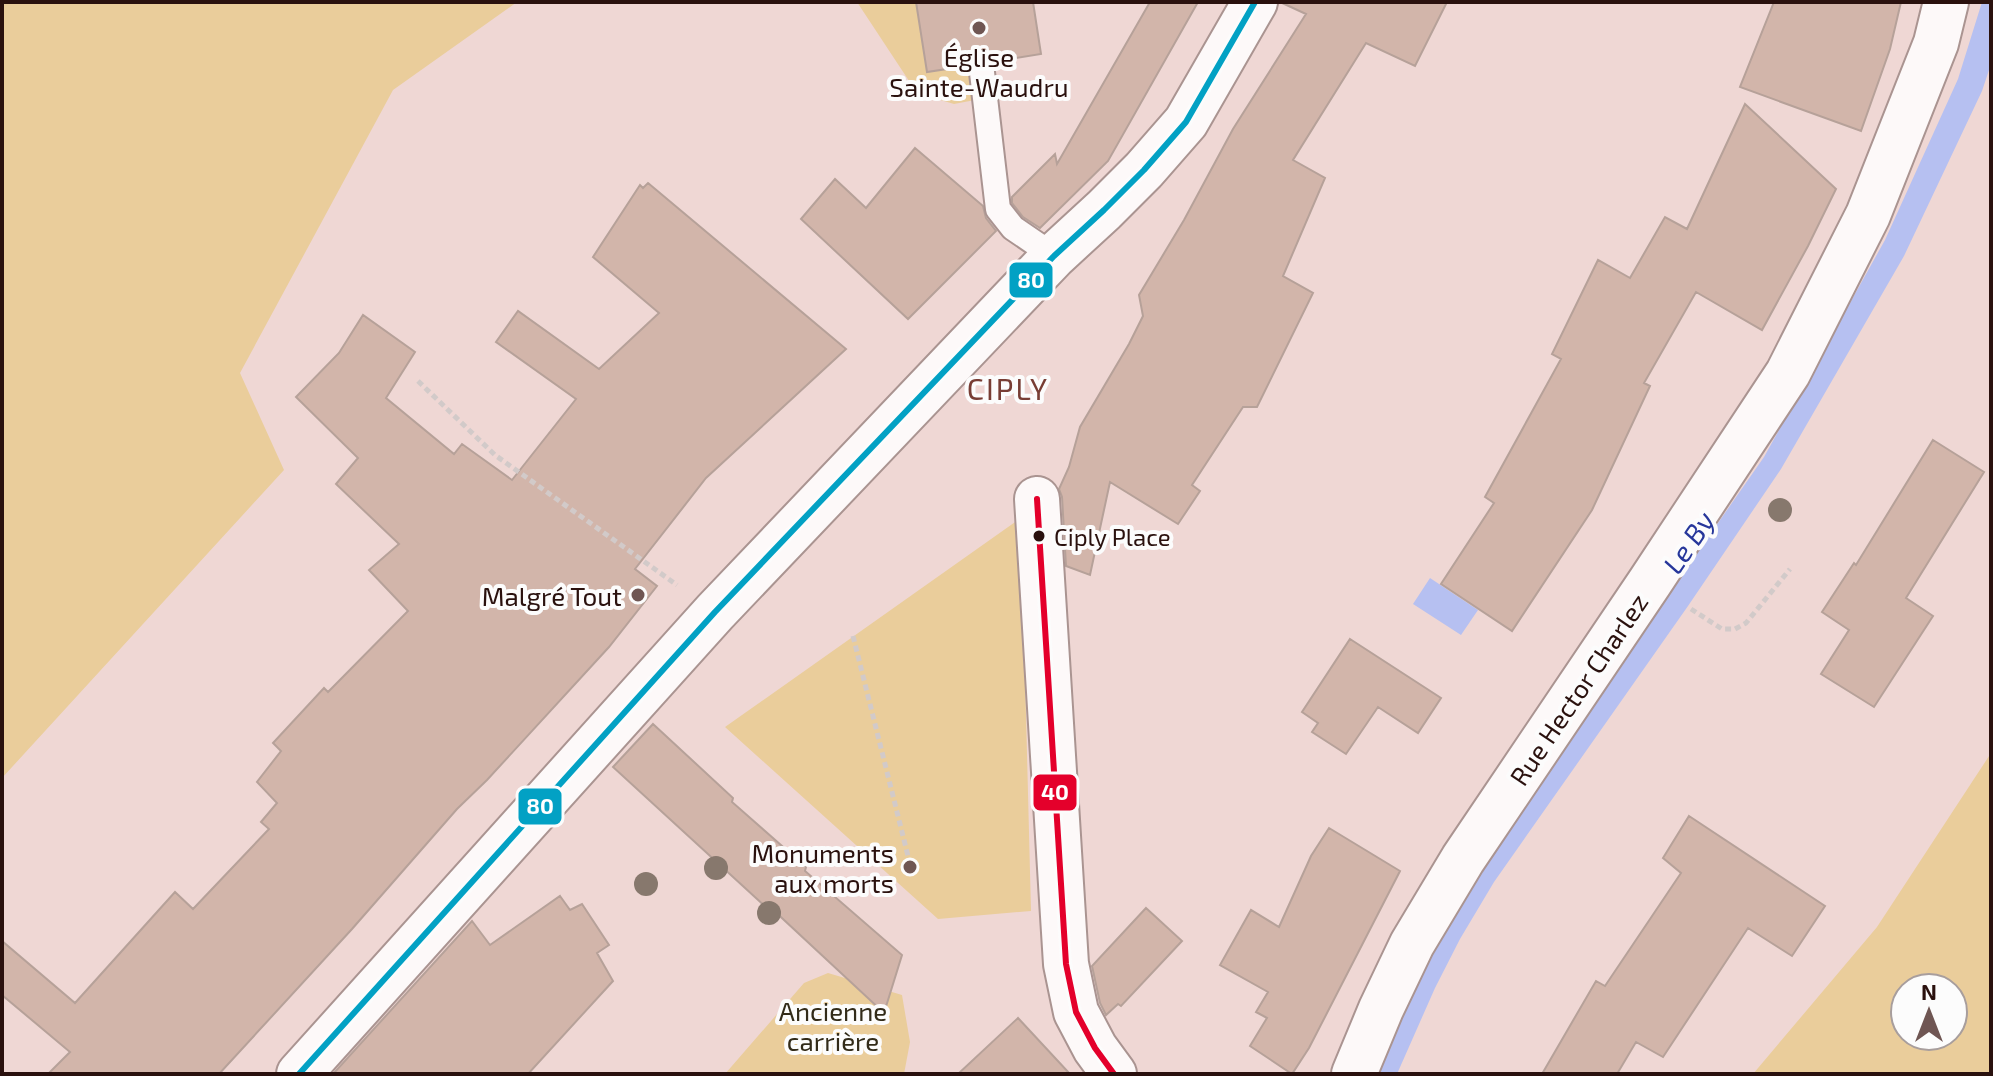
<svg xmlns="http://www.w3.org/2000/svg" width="1993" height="1076" font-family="'Exo 2',sans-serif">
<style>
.green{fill:#eacd9b;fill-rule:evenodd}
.water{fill:#b6c0f1}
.building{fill:#d2b5aa;stroke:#b6a199;stroke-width:2}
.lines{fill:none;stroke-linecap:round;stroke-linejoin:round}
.lane-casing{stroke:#aa9491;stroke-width:28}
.street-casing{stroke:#aa9491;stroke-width:48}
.path{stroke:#d2cac9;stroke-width:5;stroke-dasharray:6 4;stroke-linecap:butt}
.lane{stroke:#fdf9f9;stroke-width:24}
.street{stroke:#fdf9f9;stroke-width:44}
.bus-1-casing{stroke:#fcfcfc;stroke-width:12}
.bus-2-casing{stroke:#fcfcfc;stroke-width:12}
.bus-1{stroke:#e4002b;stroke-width:6}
.bus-2{stroke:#02a1c4;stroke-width:6}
.tree{fill:#87786d}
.poi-dot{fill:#6f5653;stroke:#fcfcfc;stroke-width:3}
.bus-dot{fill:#2a110e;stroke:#fcfcfc;stroke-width:3}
.labels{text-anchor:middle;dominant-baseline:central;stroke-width:8;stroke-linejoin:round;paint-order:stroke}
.bus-label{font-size:24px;fill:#2a110e;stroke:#fcfcfc;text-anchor:start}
.poi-label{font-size:26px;fill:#2a110e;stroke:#fcfcfc;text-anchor:end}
.street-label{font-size:26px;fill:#2a110e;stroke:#fcfcfc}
.park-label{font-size:26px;fill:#322b19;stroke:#fcfcfc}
.water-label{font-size:28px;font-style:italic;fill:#27379b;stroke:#fcfcfc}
.quarter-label{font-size:30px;letter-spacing:2px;fill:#783d34;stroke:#fcfcfc}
.line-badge{stroke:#fcfcfc;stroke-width:3}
.badge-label{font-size:22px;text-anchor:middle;font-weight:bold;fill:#fff}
</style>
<rect width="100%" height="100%" fill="#efd7d4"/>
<path class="green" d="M2,2H517L393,90L240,373L284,470L2,778Z
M857,2H916L927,70L972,66L975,100L954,104L917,93Z
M1021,518L1031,911L938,919L725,727Z
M1991,753V1074H1753L1877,927ZM1953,988V1036H1905V988Z
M828,973L902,995L910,1042L904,1074H725L804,983Z"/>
<path class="water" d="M1982,2H1991V64L1982,91L1904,256L1781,469L1688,606L1494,882L1460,939L1435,988L1397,1074H1373L1407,995L1476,870L1764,457L1885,240L1958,79Z
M1430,578L1478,610L1461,635L1413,604Z"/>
<path class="building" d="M916,2H1033L1041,54L996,61L993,56L988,51L978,49L973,52L968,57L966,66L927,72Z
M1150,2H1198L1108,161L1040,228L1023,217L1012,203V197L1055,154L1057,164Z
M1280,2H1447L1415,66L1366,43L1293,160L1325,178L1283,276L1313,293L1257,407H1243L1192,485L1200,491L1178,524L1110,482L1090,575L1066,566L1062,497L1059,489L1069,467L1080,427L1129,344L1143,316L1139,295L1184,220L1233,129L1306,14Z
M1774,2H1901L1890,49L1861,131L1740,87Z
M1745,104L1836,189L1808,246L1762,330L1696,292L1644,383L1650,386L1592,510L1512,631L1441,584L1494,503L1485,497L1561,359L1552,354L1598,260L1630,278L1665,217L1687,229Z
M915,148L983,206L986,218L996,231L908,319L801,219L835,179L866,208Z
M648,183L846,349L706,478L635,569L657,586L609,647L487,780L457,809L352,929L219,1074H48L70,1052L2,995V941L75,1003L175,892L193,909L269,829L261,822L277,803L257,782L281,751L273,743L324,688L328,692L408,611L369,570L399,544L336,484L358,458L296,397L339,353L363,315L415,352L386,398L454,454L462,444L512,480L576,399L496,342L518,311L599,369L659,313L593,257L640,185L643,188Z
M1933,440L1984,472L1906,598L1933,616L1874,707L1821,674L1849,630L1822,612L1854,563L1856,565Z
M1350,639L1441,698L1418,733L1378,707L1346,754L1312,732L1318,723L1302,712Z
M653,724L733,798L732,802L806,867L805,871L902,955L884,1013L770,907L768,909L613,767Z
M1689,816L1825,906L1792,956L1748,928L1663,1057L1636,1042L1617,1074H1542L1596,981L1605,986L1681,873L1663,858Z
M1329,828L1400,871L1309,1048L1292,1074L1250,1046L1267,1018L1256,1012L1268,992L1220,965L1251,910L1279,927L1311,856Z
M560,896L570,910L582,904L609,945L597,953L613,981L528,1074H333L472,921L490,945Z
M1146,908L1182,941L1121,1006L1118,1004L1106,1015L1100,1003L1092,966Z
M1018,1018L1070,1074H958Z"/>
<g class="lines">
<defs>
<path id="lane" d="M981,64L998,209L1013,228L1054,256"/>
<path id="street" d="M1037,499L1066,964L1076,1012L1095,1048L1114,1074
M299,1074L715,612L1054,256L1104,210L1144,170L1186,122L1255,2
M1354,1074L1381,1009L1412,944L1463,859L1650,582L1788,373L1868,215L1936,43L1946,2"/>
</defs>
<use href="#lane" class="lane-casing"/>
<use href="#street" class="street-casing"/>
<path class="path" d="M418,381L495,455L677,585
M1691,609L1722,629H1735L1746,623L1790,569
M853,636L908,856"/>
<use href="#lane" class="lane"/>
<use href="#street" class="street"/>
<defs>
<path id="bus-1" d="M1037,499L1066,964L1076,1012L1095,1048L1114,1074"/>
<path id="bus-2" d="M299,1074L715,612L1054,256L1104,210L1144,170L1186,122L1255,2"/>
</defs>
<use href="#bus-1" class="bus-1-casing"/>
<use href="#bus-2" class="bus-2-casing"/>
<use href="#bus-1" class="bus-1"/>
<use href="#bus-2" class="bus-2"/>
</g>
<g class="tree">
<circle cx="1780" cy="510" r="12"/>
<circle cx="716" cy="868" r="12"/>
<circle cx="646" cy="884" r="12"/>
<circle cx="769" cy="913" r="12"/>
</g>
<g class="poi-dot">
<circle cx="979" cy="28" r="8"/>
<circle cx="638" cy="595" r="8"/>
<circle cx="910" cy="867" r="8"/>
</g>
<circle class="bus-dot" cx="1039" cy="536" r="7"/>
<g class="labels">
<g class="bus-label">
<text x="1054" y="536">Ciply Place</text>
</g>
<g class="poi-label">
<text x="979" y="56" text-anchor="middle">Église<tspan x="979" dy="30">Sainte-Waudru</tspan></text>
<text x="622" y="595">Malgré Tout</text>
<text x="894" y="852">Monuments<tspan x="894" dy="30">aux morts</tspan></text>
</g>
<g class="street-label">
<text transform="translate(1578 689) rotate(-56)">Rue Hector Charlez</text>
</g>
<g class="park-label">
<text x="833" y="1010">Ancienne<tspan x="833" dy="30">carrière</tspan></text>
</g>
<g class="water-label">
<text transform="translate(1688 542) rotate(-56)">Le By</text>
</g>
<g class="quarter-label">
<text x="1008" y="388">CIPLY</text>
</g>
</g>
<g class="line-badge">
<rect x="1008" y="261" width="46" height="38" rx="8" fill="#02a1c4"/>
<rect x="1032" y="773" width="46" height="39" rx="8" fill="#e4002b"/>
<rect x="517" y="787" width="46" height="39" rx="8" fill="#02a1c4"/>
</g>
<g class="badge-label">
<text x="1031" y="288">80</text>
<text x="1055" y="800">40</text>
<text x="540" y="814">80</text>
</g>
<rect width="1993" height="1076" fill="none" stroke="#2a110e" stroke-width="8"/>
<g transform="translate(1929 1012)"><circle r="38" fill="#fcfcfc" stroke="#a89e9d" stroke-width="2"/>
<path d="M0-6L14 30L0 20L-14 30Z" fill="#6f5653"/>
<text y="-12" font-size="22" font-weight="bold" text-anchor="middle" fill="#2a110e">N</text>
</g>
</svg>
